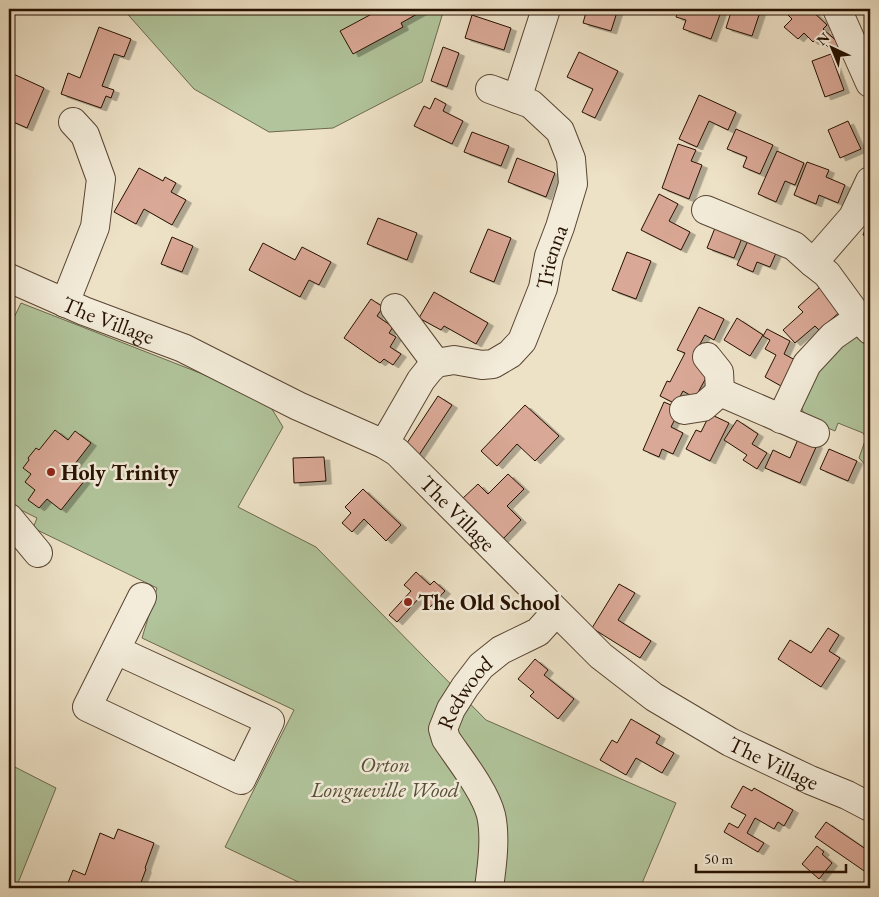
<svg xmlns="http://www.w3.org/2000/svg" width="879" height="897" font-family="'EB Garamond',serif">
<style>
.green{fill:#b1c49b;stroke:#6c6a4e}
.building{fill:#daa896;stroke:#261100;filter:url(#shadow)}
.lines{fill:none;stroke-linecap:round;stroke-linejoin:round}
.minor-casing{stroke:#584532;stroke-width:30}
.minor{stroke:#f3ecda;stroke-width:28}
.poi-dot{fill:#8f2418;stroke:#f3ecda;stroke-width:2}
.labels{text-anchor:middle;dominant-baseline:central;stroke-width:5;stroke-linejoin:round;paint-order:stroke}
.street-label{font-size:22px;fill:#261100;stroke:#f3ecda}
.poi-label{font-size:22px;font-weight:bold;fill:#261100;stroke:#f3ecda;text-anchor:start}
.park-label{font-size:22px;font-style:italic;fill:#575036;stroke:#f3ecda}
</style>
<defs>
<filter id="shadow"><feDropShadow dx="5.5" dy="3" stdDeviation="0" flood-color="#0004"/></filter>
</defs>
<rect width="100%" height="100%" fill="#ede1c6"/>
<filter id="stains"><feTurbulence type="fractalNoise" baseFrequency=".004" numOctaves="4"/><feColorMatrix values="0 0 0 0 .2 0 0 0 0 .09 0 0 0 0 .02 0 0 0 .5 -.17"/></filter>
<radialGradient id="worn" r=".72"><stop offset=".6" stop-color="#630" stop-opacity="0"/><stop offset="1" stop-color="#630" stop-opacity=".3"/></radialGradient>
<path class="green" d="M123,9H444L422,82L333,128L269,132L194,89Z
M21,303L200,373L267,401L283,427L238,507L316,547L486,720L676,803L640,888H311L225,847L294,710L142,638L157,588L33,528L37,518L9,504V328Z
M850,332L870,341V468L869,469L859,458L866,438L863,433L838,423L835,431L809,420L802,410L803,396L812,372Z
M9,764L56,788L16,888H9Z"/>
<path class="building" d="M381,9H426L401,23L403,27L353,54L340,31Z
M587,9H618L611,31L583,23Z
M679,9H722L711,39L683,29L686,20L676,17Z
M732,9H761L752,36L726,28Z
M782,9H810L827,25L823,29L840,44L833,52L818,37L813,42L804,33L798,39L784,27L792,19Z
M472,15L511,28L504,50L465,38Z
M99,27L131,39L124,57L114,54L102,86L114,90L111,98L106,96L101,108L61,94L68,73L80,78Z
M443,47L459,53L447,87L431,81Z
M579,52L618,71L595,118L582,112L593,89L567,77Z
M831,54L844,90L825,97L812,61Z
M9,72L44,88L27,128L9,120Z
M699,95L736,112L728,130L709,121L697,147L679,139Z
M435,98L446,104L443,111L463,121L452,144L414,126L424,106L430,109Z
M848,121L861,149L840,158L828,130Z
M736,129L773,145L760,174L743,167L747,157L727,149Z
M472,132L509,146L501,166L464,152Z
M678,144L696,150L691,161L702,165L689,199L662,188Z
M777,151L804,163L795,185L785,181L776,202L758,194Z
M517,158L555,173L546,197L508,182Z
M807,162L829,170L826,177L845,185L838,203L819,195L816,204L794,195Z
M139,168L163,181L165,177L176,183L171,192L186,200L172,225L144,209L136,224L114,212Z
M659,194L678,204L669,221L690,232L681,250L641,230Z
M870,217V238L863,235Z
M378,218L417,233L407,260L367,244Z
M717,223L744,233L734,258L707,248Z
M488,229L511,238L494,282L470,272Z
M751,234L779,246L770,267L757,262L753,272L737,265Z
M172,237L193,246L182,272L161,264Z
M263,243L295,260L302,247L331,262L319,285L309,280L300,297L249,270Z
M627,252L651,261L636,299L612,290Z
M820,287L841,311L819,330L815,326L795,343L783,330L803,312L798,307Z
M434,292L488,323L476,344L444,326L441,330L419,318Z
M371,299L383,307L377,316L393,327L389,333L396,337L390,347L401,354L393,365L384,359L380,363L344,338Z
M699,307L724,319L714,340L705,335L694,355L713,365L695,398L683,391L676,404L660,396L667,381L670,382L685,353L677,350Z
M737,318L763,335L750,356L724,340Z
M767,329L790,341L784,354L795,360L781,386L765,377L776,355L765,349L770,340L763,336Z
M438,396L452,405L417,458L405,446Z
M664,402L680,409L671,427L683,433L673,454L662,449L659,457L643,450Z
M525,405L559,436L535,461L517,444L497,466L481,451Z
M710,414L729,423L710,461L686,449L696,430L701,432Z
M737,420L758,434L752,444L767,453L757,469L743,460L747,455L724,440Z
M55,430L68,440L75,431L91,443L71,469L85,480L61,510L47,499L39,508L28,500L35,490L25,482L31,474L23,468L29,460L28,458L36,448L39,450Z
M799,437L817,445L800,483L765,468L773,450L790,458Z
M829,449L857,461L848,481L820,469Z
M324,457L326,481L294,483L293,458Z
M508,474L524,489L507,506L521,520L503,539L462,499L478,484L488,494Z
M363,489L401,525L386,541L364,519L352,532L342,523L351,513L345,507Z
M416,572L430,585L434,581L445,591L430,607L420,597L397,622L389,615L411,591L404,585Z
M619,584L635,593L618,620L651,641L640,658L592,628Z
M828,628L839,635L829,651L840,658L821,687L778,659L790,640L811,653Z
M535,659L548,670L544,675L574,699L558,719L530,696L534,692L518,679Z
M631,719L660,736L656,743L674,753L662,773L636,758L626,775L600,760L612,740L617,743Z
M743,786L752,791L754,788L793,810L784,826L778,822L774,829L755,818L747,833L764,843L758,852L724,832L729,823L738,828L746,815L731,807Z
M826,822L870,852V875L815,837Z
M118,829L154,843L145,868L146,869L139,888H118L107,884L105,888H66L73,870L85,875L100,833L114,839Z
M817,846L824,852L822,854L832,863L819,879L802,864Z"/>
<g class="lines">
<defs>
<g id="minor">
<path d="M837,9L870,83"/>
<path d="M517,99L546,9"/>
<path d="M706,210L794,246L813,263L827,274L859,318L870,330"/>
<path d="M813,263L853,217L870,181"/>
<path id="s1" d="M9,278L84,311L183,348L298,406L384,444L397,452L601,656L654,697L730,742L810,780L847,795L870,807"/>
<path d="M65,303L95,227L101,179L85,135L73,122"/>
<path d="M395,308L436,363"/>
<path d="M720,392L815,433"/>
<path d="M684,410L703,407L720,392L719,372L707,357"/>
<path d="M781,419L807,364L833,336L859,318"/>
<path id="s2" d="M384,444L421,380L429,370L436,363L454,360L482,365L493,364L510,354L522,341L543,288L549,256L560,227L573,184L571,159L560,131L531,104L490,89"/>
<path d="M9,518L38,553"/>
<path d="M116,650L270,721L241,780L87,707L142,597"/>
<path id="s3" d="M489,888C492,866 496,837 491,815C485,791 460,760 446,739L443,729L451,709L465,687L481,666L501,650L538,632L556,612"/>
</g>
</defs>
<use href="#minor" class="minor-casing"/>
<use href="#minor" class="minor"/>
</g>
<g class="poi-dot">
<circle cx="51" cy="472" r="5"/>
<circle cx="408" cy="602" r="5"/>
</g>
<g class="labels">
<g class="street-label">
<text stroke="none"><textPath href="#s2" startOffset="281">Trienna</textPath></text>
<text stroke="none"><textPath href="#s1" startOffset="108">The Village</textPath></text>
<text stroke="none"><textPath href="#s1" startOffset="512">The Village</textPath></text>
<text stroke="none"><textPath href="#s3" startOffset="215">Redwood</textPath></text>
<text stroke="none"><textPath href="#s1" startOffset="918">The Village</textPath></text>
</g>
<g class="poi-label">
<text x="61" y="472">Holy Trinity</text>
<text x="418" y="602">The Old School</text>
</g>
<g class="park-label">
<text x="385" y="764">Orton<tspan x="385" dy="25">Longueville Wood</tspan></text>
</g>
</g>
<rect width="879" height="897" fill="none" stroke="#ede1c6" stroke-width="30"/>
<rect x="10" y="10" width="859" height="877" fill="none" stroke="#261100" stroke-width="2.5"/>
<rect x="15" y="15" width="849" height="867" fill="none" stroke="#261100"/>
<g transform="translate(832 48) rotate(316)" stroke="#f3ecda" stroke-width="4" paint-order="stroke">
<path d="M0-4L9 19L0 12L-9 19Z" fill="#261100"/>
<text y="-8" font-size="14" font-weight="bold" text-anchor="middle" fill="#261100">N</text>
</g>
<path d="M696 864v8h150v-8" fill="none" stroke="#261100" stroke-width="2.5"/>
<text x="704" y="864" font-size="15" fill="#261100" stroke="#f3ecda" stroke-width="4" paint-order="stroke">50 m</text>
<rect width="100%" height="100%" filter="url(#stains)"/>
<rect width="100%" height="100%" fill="url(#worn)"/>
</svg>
